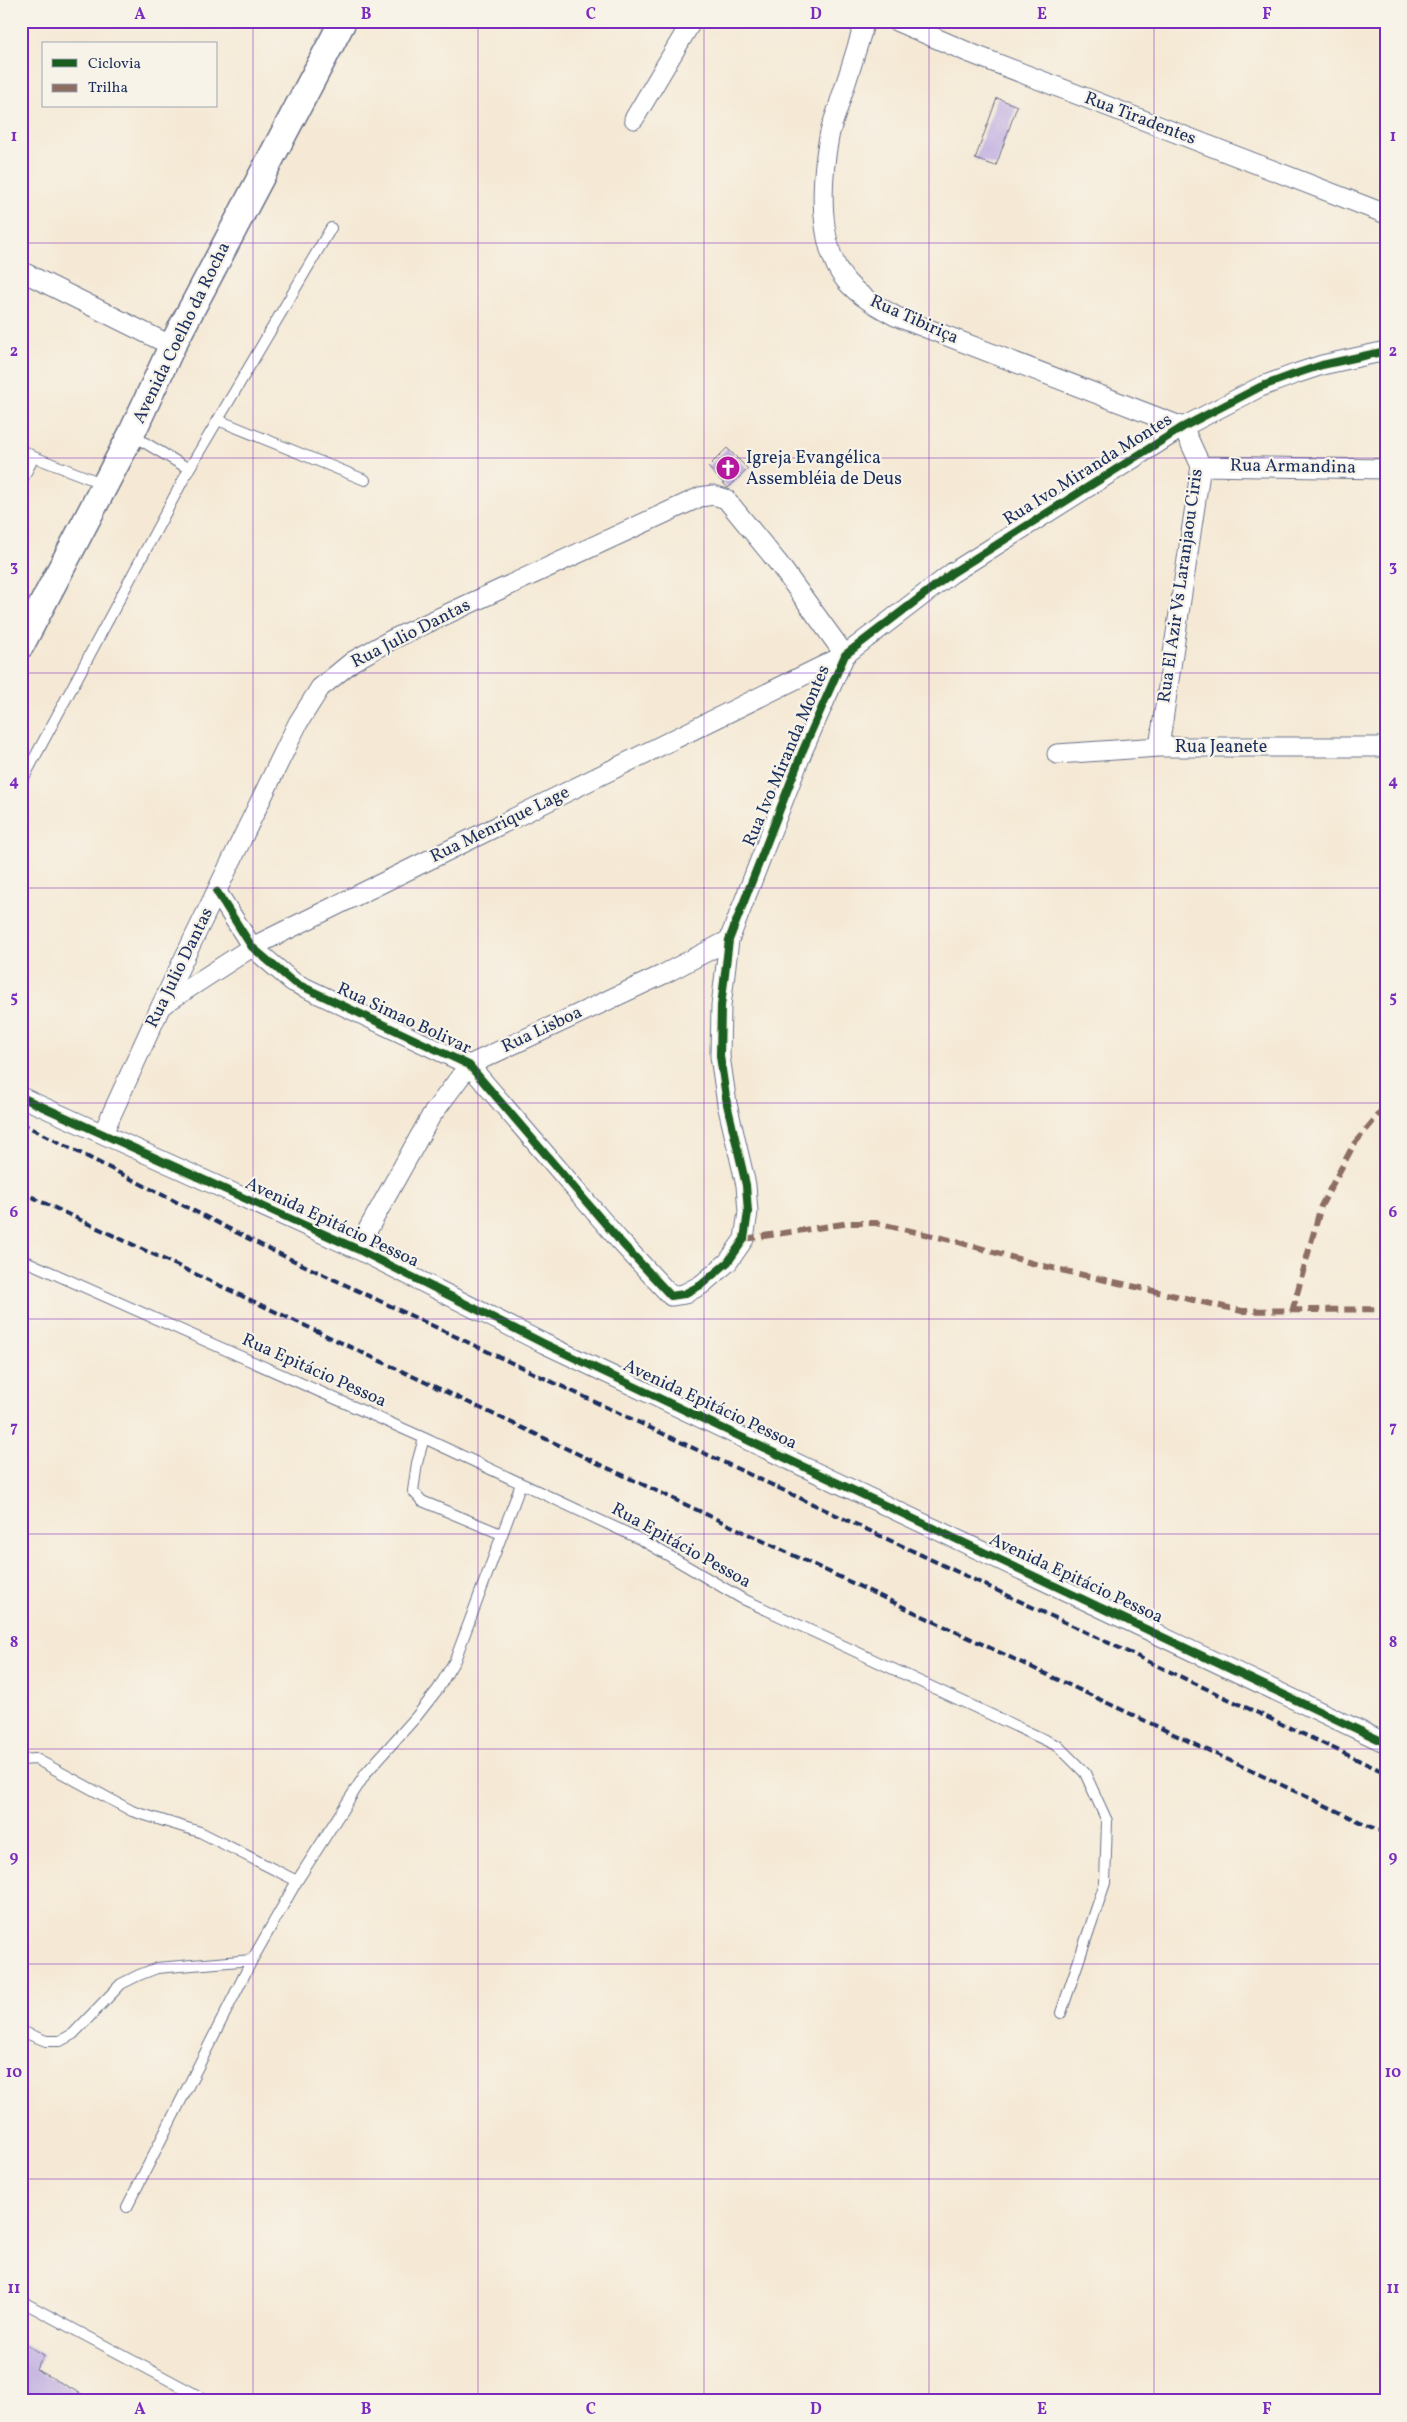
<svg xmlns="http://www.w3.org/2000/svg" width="1407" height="2422" font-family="Vollkorn,serif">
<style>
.building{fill:#c2b1e1}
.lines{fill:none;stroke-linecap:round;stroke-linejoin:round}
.lane-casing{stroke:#677088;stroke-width:12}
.street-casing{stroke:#677088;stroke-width:21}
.secondary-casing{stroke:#677088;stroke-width:29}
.lane{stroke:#fff;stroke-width:10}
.street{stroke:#fff;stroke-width:19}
.secondary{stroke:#fff;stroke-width:26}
.rail{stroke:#1b2f5e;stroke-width:4;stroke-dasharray:8 4;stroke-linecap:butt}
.quiet{stroke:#8d6e63;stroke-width:6;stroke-dasharray:12 6;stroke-linecap:butt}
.cycleway-casing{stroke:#f7f3e8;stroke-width:11}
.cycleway{stroke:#1b5e20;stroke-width:8}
.grid{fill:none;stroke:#7b2cbf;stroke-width:1;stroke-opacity:0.55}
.labels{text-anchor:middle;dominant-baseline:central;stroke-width:4.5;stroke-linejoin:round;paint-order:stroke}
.street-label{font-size:18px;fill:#1b2f5e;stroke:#f7f3e8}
.poi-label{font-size:18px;fill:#1b2f5e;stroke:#f7f3e8;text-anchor:start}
.neatline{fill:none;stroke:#7b2cbf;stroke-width:2}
.grid-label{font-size:16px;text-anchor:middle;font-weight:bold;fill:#7b2cbf}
</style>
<rect width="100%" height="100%" fill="#f7f3e8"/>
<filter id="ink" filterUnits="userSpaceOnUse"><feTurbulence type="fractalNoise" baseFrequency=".02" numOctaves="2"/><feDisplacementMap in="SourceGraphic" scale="10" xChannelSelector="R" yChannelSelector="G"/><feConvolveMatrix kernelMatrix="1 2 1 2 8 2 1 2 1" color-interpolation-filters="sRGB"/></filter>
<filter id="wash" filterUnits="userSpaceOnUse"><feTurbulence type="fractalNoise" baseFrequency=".0096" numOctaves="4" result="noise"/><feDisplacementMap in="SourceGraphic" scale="20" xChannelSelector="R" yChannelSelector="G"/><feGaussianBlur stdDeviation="1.12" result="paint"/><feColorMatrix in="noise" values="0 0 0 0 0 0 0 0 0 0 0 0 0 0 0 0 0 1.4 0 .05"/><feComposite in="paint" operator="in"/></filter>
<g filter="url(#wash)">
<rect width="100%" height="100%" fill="#f5e9d5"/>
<g id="blocks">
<path class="building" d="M997,98L1017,106L996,166L975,159Z
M727,448L748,469L728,488L708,467Z
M21,2342L44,2355L36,2369L94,2401H21Z"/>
</g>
</g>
<g filter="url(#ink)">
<use href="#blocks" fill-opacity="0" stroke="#677088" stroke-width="1"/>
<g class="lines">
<defs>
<path id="lane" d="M218,420L365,480
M21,449L34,457L104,484
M189,469L331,228
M21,482L34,457
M21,783L189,469L132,435
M21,1259L424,1438L642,1540L741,1598L1058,1746L1085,1773L1107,1821L1105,1883L1061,2013
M424,1438L417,1463L413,1491L422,1501L501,1534
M21,1760L36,1759L132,1811L200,1832L297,1881
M21,2031L46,2041H60L73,2034L121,1984L139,1975L157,1968L252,1960
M127,2207L252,1960L297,1881L366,1773L416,1717L438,1689L455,1660L521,1484
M21,2301L208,2401"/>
<path id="street" d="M865,21C857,48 849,74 840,101C837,113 831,125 829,137C821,179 817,246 846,281C860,297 877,306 895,316L1183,427L1201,466L1159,747
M896,21L970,53L1386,214
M634,119L692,21
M21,271L172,346
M1201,466L1386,469
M1057,754L1159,747H1386
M217,892L252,947L293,982L469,1065L619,1240L671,1296L684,1294L701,1285L728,1262L744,1239L748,1212L746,1185L727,1104L720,1056L721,1006L729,940L803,750L845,655L952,573L1183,427L1260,387L1295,374L1322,365L1386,351
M21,1097L357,1249L543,1343L1386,1743
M103,1133L161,1006L298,723L320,688L353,661L393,639L700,497L713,495L726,499L779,564L845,655L252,947L161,1006
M357,1249L431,1116L469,1065L664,974L729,940"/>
<path id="secondary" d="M21,645L131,435L172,346L343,21"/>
</defs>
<use href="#lane" class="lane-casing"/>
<use href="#street" class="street-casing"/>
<use href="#secondary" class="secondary-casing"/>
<use href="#lane" class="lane"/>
<use href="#street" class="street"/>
<use href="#secondary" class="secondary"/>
<path class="rail" d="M21,1123L269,1249L1386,1773
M21,1191L40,1201L1386,1834"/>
<path class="quiet" d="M744,1239L850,1223H876L955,1241L1039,1265L1242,1311L1386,1309
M1292,1312L1321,1206L1354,1144L1386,1106"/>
<defs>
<path id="cycleway" d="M217,892L252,947L293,982L469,1065L619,1240L671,1296L684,1294L701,1285L728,1262L744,1239L748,1212L746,1185L727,1104L720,1056L721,1006L729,940L803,750L845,655L952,573L1183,427L1260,387L1295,374L1322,365L1386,351
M21,1097L357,1249L543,1343L1386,1743"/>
</defs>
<use href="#cycleway" class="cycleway-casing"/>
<use href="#cycleway" class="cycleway"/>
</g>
</g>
<path class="grid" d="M253,21V2401M478,21V2401M704,21V2401M929,21V2401M1154,21V2401M21,243H1386M21,458H1386M21,673H1386M21,888H1386M21,1103H1386M21,1319H1386M21,1534H1386M21,1749H1386M21,1964H1386M21,2179H1386"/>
<defs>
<symbol id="church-disc" viewBox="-11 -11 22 22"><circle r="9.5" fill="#b5179e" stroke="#f7f3e8"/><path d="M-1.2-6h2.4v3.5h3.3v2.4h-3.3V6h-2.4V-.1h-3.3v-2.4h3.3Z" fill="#fff"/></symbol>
</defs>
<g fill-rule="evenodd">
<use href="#church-disc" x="714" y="454" width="28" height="28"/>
</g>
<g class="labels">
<g class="street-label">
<text transform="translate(1140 119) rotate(21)">Rua Tiradentes</text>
<text transform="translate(914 320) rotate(24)">Rua Tibiriça</text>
<text transform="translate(182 333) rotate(-64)">Avenida Coelho da Rocha</text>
<text transform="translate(1293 467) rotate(1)">Rua Armandina</text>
<text transform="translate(1088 470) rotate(-32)">Rua Ivo Miranda Montes</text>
<text transform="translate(1181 586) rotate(-82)">Rua El Azir Vs Laranjaou Ciris</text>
<text transform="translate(411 634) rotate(-27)">Rua Julio Dantas</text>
<text x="1221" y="747">Rua Jeanete</text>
<text transform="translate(787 756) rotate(-67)">Rua Ivo Miranda Montes</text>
<text transform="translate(500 825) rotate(-26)">Rua Menrique Lage</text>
<text transform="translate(180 968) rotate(-64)">Rua Julio Dantas</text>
<text transform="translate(404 1019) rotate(25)">Rua Simao Bolivar</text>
<text transform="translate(542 1030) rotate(-25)">Rua Lisboa</text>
<text transform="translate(332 1223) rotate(25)">Avenida Epitácio Pessoa</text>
<text transform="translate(314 1371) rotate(24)">Rua Epitácio Pessoa</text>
<text transform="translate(710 1405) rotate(25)">Avenida Epitácio Pessoa</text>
<text transform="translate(681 1546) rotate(29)">Rua Epitácio Pessoa</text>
<text transform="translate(1076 1579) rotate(25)">Avenida Epitácio Pessoa</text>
</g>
<g class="poi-label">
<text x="746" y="458">Igreja Evangélica<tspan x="746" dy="21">Assembléia de Deus</tspan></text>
</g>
</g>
<rect width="1407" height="2422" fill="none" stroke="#f7f3e8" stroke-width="55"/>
<rect x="42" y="42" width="175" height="65" fill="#f7f3e8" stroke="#9fa5b1"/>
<rect x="52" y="59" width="25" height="8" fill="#1b5e20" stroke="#9fa5b1"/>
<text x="88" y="68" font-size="15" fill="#1b2f5e">Ciclovia</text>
<rect x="52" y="84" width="25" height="8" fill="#8d6e63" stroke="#9fa5b1"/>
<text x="88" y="92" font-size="15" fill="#1b2f5e">Trilha</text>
<rect x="28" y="28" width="1352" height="2366" class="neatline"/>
<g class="grid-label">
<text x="140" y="19">A</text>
<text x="366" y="19">B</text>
<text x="591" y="19">C</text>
<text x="816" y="19">D</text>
<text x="1042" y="19">E</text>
<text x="1267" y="19">F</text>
<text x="14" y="141">1</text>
<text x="1393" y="141">1</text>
<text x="14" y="356">2</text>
<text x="1393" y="356">2</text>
<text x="14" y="571">3</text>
<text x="1393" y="571">3</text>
<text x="14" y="786">4</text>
<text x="1393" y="786">4</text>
<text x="14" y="1002">5</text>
<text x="1393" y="1002">5</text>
<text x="14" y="1217">6</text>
<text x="1393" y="1217">6</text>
<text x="14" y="1432">7</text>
<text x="1393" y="1432">7</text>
<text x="14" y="1647">8</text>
<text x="1393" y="1647">8</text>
<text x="14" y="1862">9</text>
<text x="1393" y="1862">9</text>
<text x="14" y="2077">10</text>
<text x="1393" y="2077">10</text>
<text x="14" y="2293">11</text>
<text x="1393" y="2293">11</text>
<text x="140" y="2414">A</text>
<text x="366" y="2414">B</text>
<text x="591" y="2414">C</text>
<text x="816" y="2414">D</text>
<text x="1042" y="2414">E</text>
<text x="1267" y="2414">F</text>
</g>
</svg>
